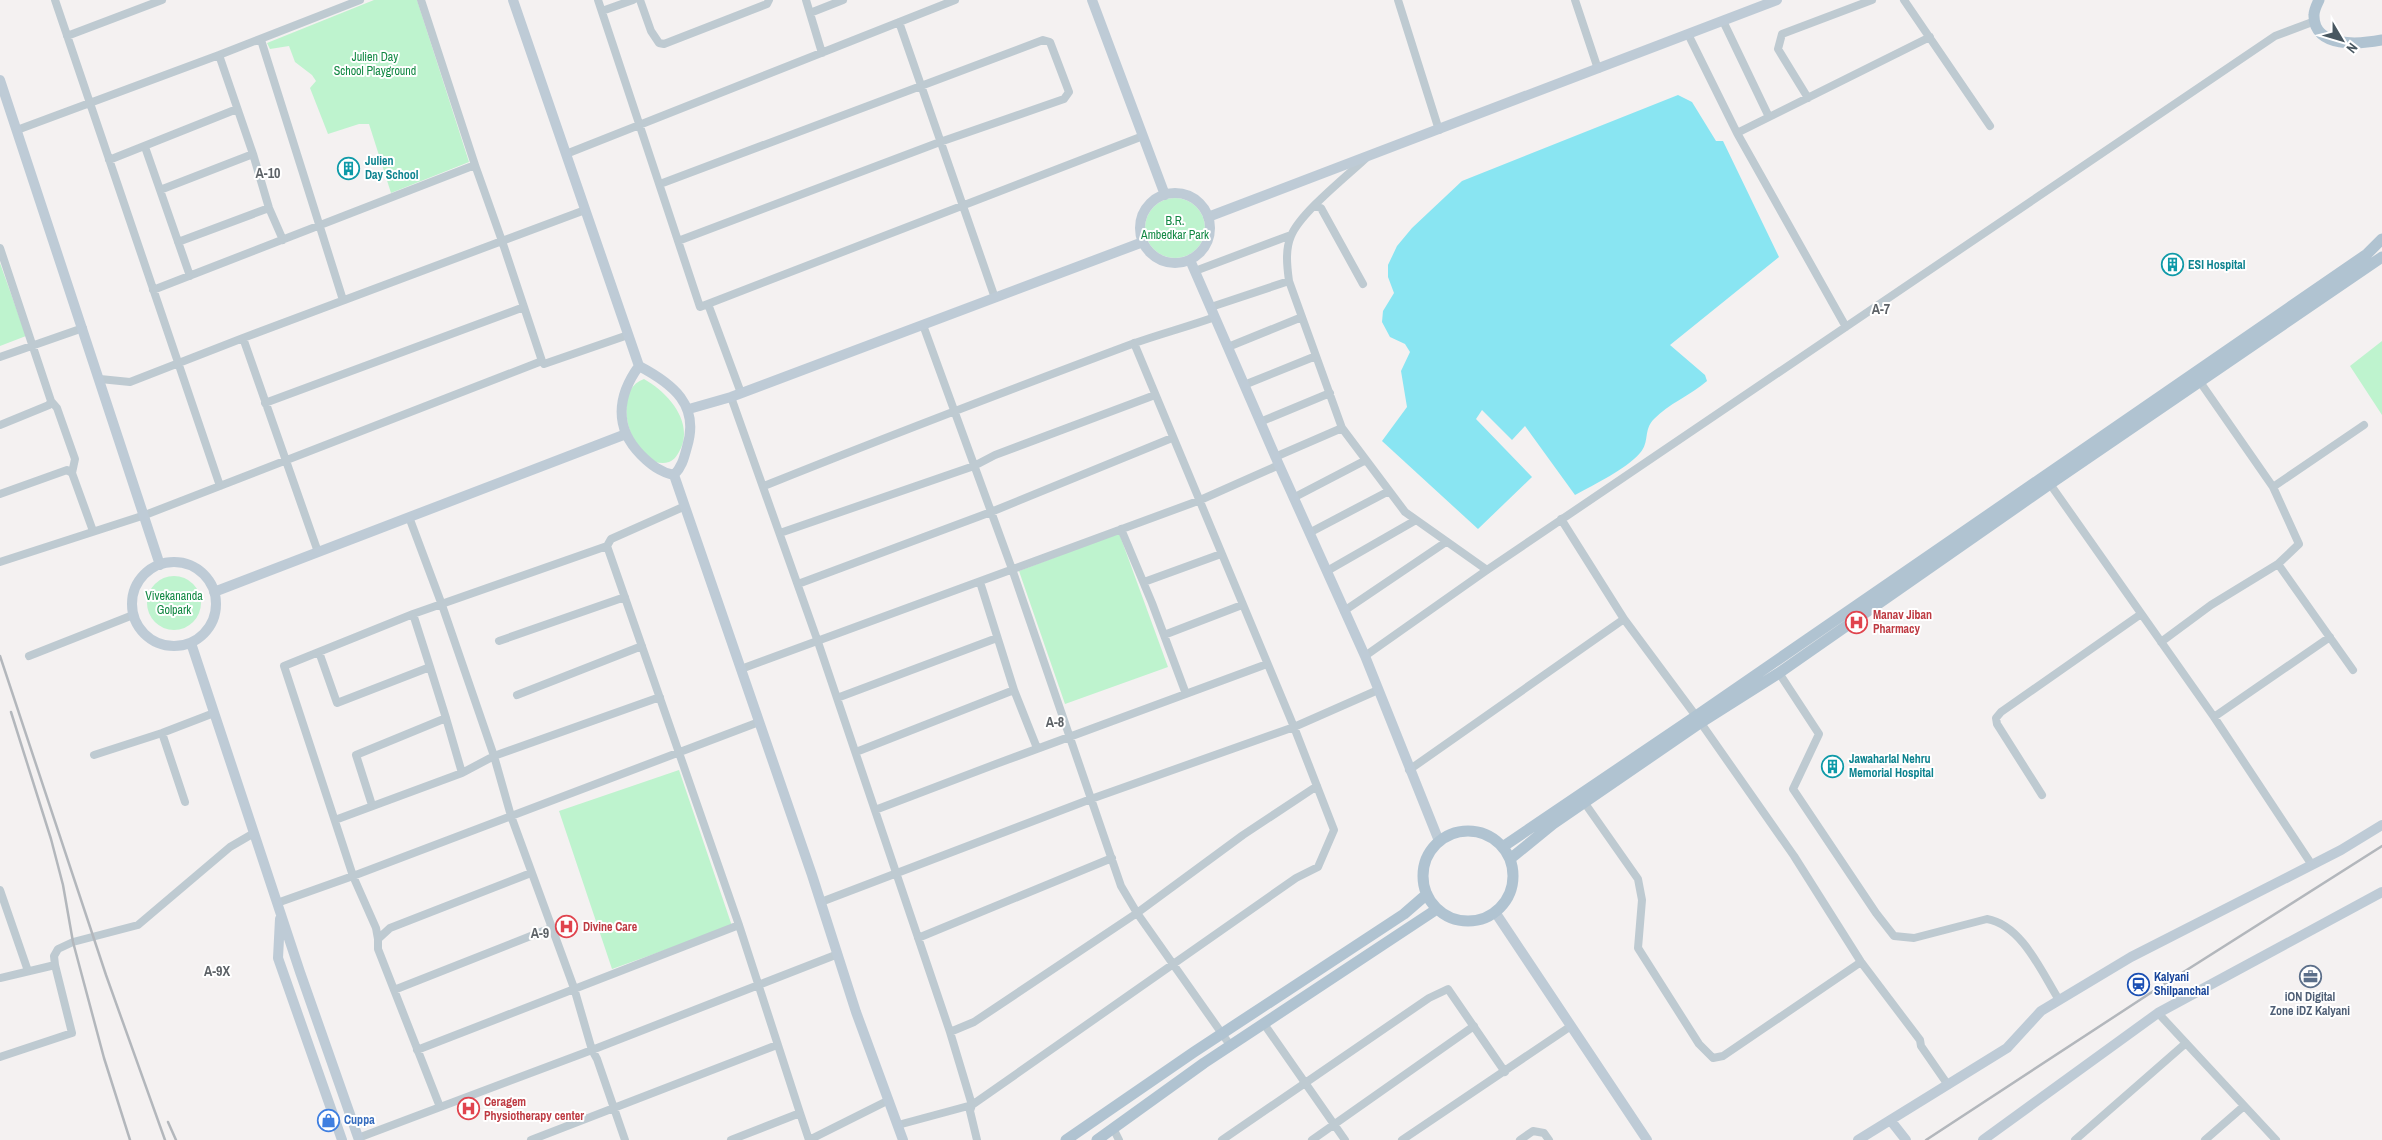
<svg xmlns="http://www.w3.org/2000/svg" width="2382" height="1140" font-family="'Archivo Narrow',sans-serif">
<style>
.park{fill:#bef3ce}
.water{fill:#89e5f2}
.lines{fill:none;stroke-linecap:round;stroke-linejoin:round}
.street{stroke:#becad1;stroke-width:8}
.secondary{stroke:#becbd6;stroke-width:10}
.primary{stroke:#b0c3d1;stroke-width:11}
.rail{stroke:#b3b7bc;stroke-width:2.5}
.labels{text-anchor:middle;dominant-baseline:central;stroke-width:4;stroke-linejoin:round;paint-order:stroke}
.park-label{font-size:12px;fill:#128843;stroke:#fff}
.culture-label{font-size:12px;font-weight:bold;fill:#0d838f;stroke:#fff;text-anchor:start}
.health-label{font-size:12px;font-weight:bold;fill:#be3a42;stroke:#fff;text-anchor:start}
.transit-label{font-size:12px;font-weight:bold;fill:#164399;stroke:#fff;text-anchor:start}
.service-label{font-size:12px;font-weight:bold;fill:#4e5e75;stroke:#fff}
.shop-label{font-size:12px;font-weight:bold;fill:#366cbe;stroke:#fff;text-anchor:start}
.neighbourhood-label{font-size:14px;font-weight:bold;fill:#5d6267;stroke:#fff}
</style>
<rect width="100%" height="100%" fill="#f4f1f1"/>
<path class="park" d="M374,0H417L469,162L391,193L369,124H359L328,134L310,88L316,81L312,75L295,62L289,46L270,49L267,43Z
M1145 228a30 30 0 1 1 60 0a30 30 0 1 1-60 0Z
M0,263L26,336L0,346Z
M2382,341V415L2350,366Z
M644,379C667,392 693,420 681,448C678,454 675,460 669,462C634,473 607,391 644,379Z
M1119,533L1168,667L1065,704L1019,571Z
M147 603a27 27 0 1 1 54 0a27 27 0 1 1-54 0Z
M679,770L732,926L612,969L559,811Z"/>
<path class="water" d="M1678,95L1692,102L1716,141H1723L1779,257L1670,345L1705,375L1707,381C1691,395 1668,404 1654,419C1643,430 1650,442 1640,453C1625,470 1595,484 1575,495L1525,426L1512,440L1482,410L1476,419L1532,477L1478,529L1382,441L1407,407L1401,371L1410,352L1405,344L1390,337L1382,322L1383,311L1394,293L1388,277V265L1397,246L1412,228L1462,181Z"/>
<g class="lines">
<path class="street" d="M55,0L220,486
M421,0L475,165
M598,0L700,307L1143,136
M640,0L651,31L659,43L664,44L767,4L769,0
M806,0L822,53
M1398,0L1439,130
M1575,0L1598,69
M1904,0L1990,126
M602,11L633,0
M810,13L843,0
M1723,21L1769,117
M899,22L995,298
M1688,34L1737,133L1846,327
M67,36L162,0
M261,40L343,300
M1808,98L1778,49L1782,34L1872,0
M17,130L219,55
M1737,133L1930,37
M145,147L190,276
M566,154L955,0
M1366,158C1347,176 1300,213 1291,236C1285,250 1287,266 1289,281L1342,428L1405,512L1487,570
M109,160L237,109
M660,184L1043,40L1050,42L1069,92L1064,99L940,142L678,241
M160,190L253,154
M1314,206L1321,208L1363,284
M283,240L269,208L253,154L219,55L360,0
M178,242L269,208
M0,248L51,401L49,405L0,425
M1195,271L1291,235
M153,290L475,165L502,241L585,210
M708,304L741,393
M1211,307L1289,281
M923,325L1012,569L1121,886L1137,913L1230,1045
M243,338L502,241L542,361
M1228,347L1302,317
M0,357L83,328
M100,379L130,382L243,338L318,552
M1244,385L1316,356
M731,397L818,642L950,1032L972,1105L1296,878L1318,867L1334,830L1294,727L1134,343
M51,401L57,408L75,459L72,473
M265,403L524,307
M1260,422L1330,393
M1275,457L1342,428
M2050,484L2214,717L2312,865
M764,486C886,437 1009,390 1132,344C1160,334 1187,327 1215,317
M2273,487L2364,425
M0,494L67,470L72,473L93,531
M1293,498L1366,460
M409,517L442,605L494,756L511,816L574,988L592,1050L597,1059L625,1140
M1121,529L1152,603L1186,694
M780,533L974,466L995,455L1155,395
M1309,533L1389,491
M607,546L611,539L683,507
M0,562L145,515L542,361L544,364L628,335
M2278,564L2353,670
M1327,571L1416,520
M980,582L1014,690L1037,748
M1144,582L1221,554
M798,584L991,512L1172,438
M1344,611L1446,542
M1624,619L1696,716L1794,856L1861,962L1920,1040L1921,1046L1948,1085
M1164,635L1242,605
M499,641L625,597
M2161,642L2211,605L2278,564L2299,544L2273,487L2198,379
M319,652L337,703L430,667L413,614
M29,656L133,615
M1365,656L1487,570L2275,36L2315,21
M430,667L446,718
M741,669L1198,501L1279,465
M1779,673L1819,734L1793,789L1876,913L1894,936L1914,938L1987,919C2022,925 2042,973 2059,1000
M517,695L642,646
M837,698L997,638
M2214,717L2330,637
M162,733L185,802
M856,752L1014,690
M94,755L162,733L214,713
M1409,770L1624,619L1561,519
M2042,795L1997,724L1996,718L2001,712L2141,614
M1584,802L1638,879L1642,900L1638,948L1699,1044L1713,1058L1723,1056L1861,962
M372,805L356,755L446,718L462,773
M875,810L996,764L1267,664
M335,820L462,773L494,756L660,697
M0,890L28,971
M821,902L1091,799L1294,727L1378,690
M277,903L353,876L759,722
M918,938L1112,858
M378,939L376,928L353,876L284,666L413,614L607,546L739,925L800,1113L731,1140
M0,978L55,965
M394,990L551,928
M2158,1013L2276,1140
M1264,1024L1345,1140
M950,1032L974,1022L1137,913L1243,835L1317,786
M417,1050L739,925
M0,1057L72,1033L55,965L54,956L58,949L73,942L138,925L230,847L254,833
M972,1105L970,1111L977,1140
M440,1107L378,949V939L390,928L531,873
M800,1113L809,1140
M898,1125L972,1105
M1113,1128L1119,1140
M358,1138L592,1050L838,954
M531,1140L777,1045
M809,1140L889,1100
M1222,1140L1429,998L1448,989L1505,1072
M1312,1140L1474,1026
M1402,1140L1571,1026
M1520,1140L1533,1131L1544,1133L1549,1140
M2075,1140L2186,1043
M2205,1140L2244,1106"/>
<path class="secondary" d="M513,0L639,366C673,384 700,405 687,447C684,458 682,467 674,475
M1092,0L1165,195
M0,80L160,565
M1140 228a35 35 0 1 1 70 0a35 35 0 1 1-70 0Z
M1208,217L1777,0
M1190,260L1279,465L1365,656L1439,841
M639,366C617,396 614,428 641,455C651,465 660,472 674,475
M689,409L731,397L1143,242
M674,475L812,875L856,1012L903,1140
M132 604a42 42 0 1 1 84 0a42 42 0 1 1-84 0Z
M214,592L626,434
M191,643L300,972L359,1140
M1495,912L1647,1140
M280,919L278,958L342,1140
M1891,1121L1906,1140
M1858,1140L2007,1048L2041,1011L2131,957L2341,850L2382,825
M1983,1140L2158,1013L2382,892"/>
<path class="primary" d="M2319,0C2317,4 2314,11 2314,15C2313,49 2361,44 2382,40
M1423 876a45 45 0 1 1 90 0a45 45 0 1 1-90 0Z
M1504,846L1696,716L2367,254L2382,239
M1510,859L1553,824L1700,723L1779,673L2050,484L2382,257
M1066,1140L1194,1052L1404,914L1427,894
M1097,1140L1204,1063L1437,909"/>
<path class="rail" d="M0,656L106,975L165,1140
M11,712L51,839L63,885L73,942L104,1058L130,1140
M168,1122L176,1140
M1926,1140L2152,992L2382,846"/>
</g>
<defs>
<symbol id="building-ring" viewBox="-11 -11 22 22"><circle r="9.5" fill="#fff" stroke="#0f9aa8" stroke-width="1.5"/><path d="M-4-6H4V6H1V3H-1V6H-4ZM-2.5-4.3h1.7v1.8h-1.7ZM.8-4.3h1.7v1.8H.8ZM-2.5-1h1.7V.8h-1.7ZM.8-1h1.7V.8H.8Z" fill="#0f9aa8"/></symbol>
<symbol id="hospital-ring" viewBox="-11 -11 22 22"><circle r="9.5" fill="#fff" stroke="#e0444e" stroke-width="1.5"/><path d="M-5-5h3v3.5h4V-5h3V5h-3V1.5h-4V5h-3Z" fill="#e0444e"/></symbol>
<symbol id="office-ring" viewBox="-11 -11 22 22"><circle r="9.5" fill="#fff" stroke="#5c6f8a" stroke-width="1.5"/><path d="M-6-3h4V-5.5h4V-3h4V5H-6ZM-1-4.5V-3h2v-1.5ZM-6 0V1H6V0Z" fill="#5c6f8a"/></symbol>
<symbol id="station-ring" viewBox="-11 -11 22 22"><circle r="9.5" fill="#fff" stroke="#1a4fb4" stroke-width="1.5"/><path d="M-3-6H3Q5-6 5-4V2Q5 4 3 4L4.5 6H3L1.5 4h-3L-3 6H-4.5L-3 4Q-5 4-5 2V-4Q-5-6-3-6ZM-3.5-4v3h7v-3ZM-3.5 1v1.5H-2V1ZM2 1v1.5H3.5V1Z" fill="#1a4fb4"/></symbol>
<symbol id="shop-ring" viewBox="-11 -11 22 22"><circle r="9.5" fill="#fff" stroke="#3f7fe0" stroke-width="1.5"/><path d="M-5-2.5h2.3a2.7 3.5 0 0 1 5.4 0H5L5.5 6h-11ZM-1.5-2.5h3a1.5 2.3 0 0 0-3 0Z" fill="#3f7fe0"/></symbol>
</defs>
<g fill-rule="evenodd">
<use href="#building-ring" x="336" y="156" width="25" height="25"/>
<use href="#building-ring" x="2160" y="252" width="25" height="25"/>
<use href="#hospital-ring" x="1844" y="610" width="25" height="25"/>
<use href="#building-ring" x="1820" y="754" width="25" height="25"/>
<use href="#hospital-ring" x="554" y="914" width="25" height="25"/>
<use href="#office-ring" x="2298" y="964" width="25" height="25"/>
<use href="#station-ring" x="2126" y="972" width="25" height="25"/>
<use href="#hospital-ring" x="456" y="1096" width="25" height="25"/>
<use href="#shop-ring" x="316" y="1108" width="25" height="25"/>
</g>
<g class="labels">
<g class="park-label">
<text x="375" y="57">Julien Day<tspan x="375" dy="14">School Playground</tspan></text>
<text x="1175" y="221">B.R.<tspan x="1175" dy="14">Ambedkar Park</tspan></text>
<text x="174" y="596">Vivekananda<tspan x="174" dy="14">Golpark</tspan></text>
</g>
<g class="culture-label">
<text x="365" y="161">Julien<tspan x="365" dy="14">Day School</tspan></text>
<text x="2188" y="265">ESI Hospital</text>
<text x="1849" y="759">Jawaharlal Nehru<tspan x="1849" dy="14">Memorial Hospital</tspan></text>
</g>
<g class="health-label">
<text x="1873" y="615">Manav Jiban<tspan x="1873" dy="14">Pharmacy</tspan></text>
<text x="583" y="927">Divine Care</text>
<text x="484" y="1102">Ceragem<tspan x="484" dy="14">Physiotherapy center</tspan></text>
</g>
<g class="transit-label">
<text x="2154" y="977">Kalyani<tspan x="2154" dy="14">Shilpanchal</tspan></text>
</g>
<g class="service-label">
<text x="2310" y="997">iON Digital<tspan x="2310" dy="14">Zone iDZ Kalyani</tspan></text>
</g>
<g class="shop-label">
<text x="344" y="1120">Cuppa</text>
</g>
<g class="neighbourhood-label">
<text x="268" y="173">A-10</text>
<text x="1881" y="309">A-7</text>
<text x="1055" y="722">A-8</text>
<text x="540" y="933">A-9</text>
<text x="217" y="971">A-9X</text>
</g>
</g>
<g transform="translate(2342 40) rotate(128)" stroke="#ffffff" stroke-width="4" paint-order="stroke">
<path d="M0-4L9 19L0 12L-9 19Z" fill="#485760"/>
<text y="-8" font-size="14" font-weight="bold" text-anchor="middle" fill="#485760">N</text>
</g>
</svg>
